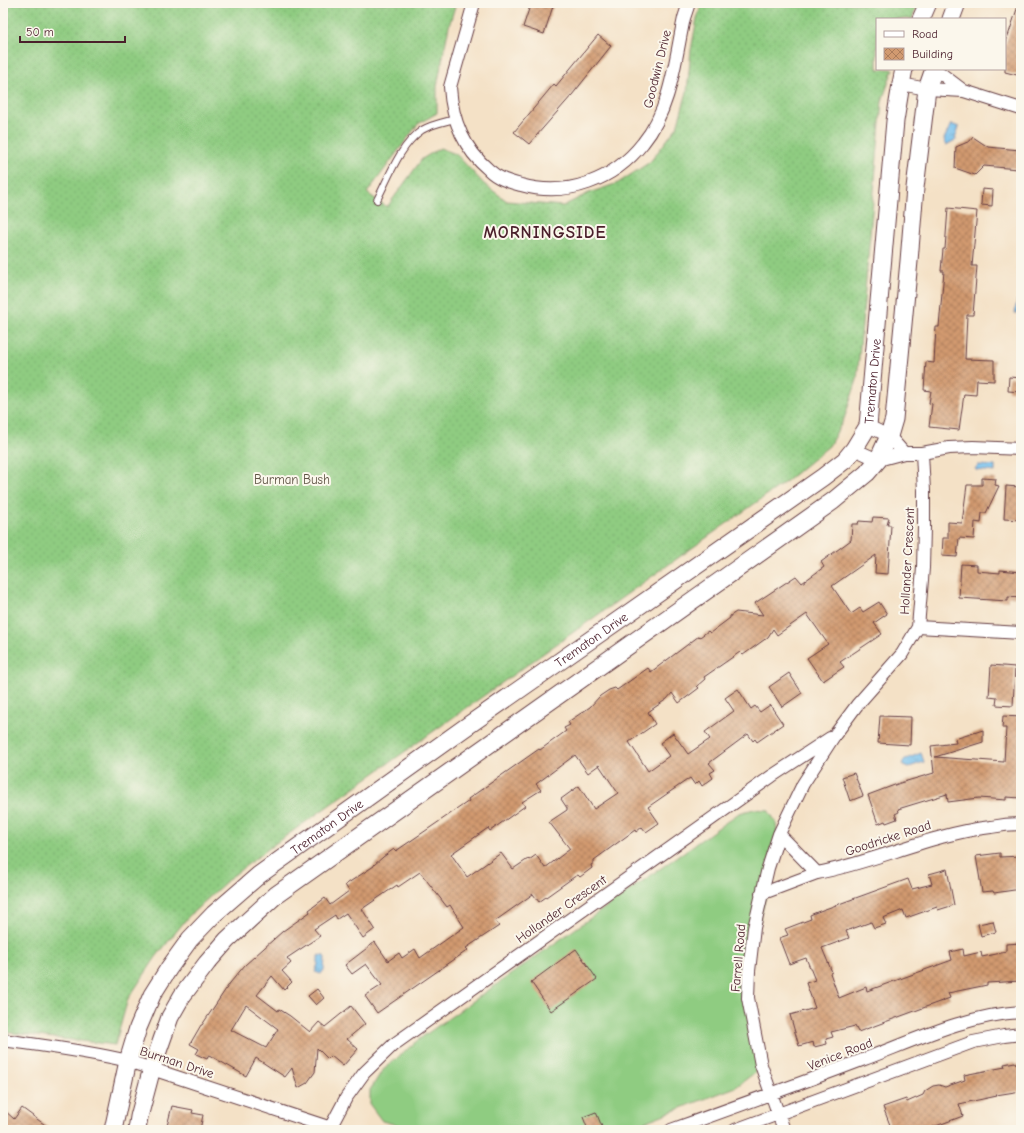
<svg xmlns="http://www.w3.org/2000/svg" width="1024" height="1133" font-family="'Comic Neue',sans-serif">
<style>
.grass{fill:url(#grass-dots);stroke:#6c7656}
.garden{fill:#8fcc81;stroke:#6c7656}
.water{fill:url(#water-ripples);stroke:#5f708c}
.building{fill:url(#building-cross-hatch);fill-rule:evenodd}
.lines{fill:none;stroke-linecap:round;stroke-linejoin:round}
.lane-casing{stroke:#643c42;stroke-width:8}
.street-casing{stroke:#643c42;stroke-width:14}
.secondary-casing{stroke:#643c42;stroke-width:19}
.lane{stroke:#fff;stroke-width:6}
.street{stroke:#fff;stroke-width:12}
.secondary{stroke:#fff;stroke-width:17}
.labels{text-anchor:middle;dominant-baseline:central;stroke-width:4;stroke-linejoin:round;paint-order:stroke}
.street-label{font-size:13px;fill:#4a1f2b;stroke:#fbf7ec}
.park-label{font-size:13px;fill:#5f5345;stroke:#fbf7ec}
.district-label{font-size:17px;font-weight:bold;letter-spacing:1px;fill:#4a1f2b;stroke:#fbf7ec}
</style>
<defs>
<pattern id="grass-dots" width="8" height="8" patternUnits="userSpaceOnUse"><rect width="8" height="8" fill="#8fcc81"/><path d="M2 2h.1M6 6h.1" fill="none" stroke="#7daf70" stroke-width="1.8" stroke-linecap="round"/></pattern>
<pattern id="water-ripples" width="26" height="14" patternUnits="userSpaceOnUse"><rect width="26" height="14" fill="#74c0ee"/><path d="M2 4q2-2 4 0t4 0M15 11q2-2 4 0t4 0" fill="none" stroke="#619bc1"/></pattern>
<pattern id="building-cross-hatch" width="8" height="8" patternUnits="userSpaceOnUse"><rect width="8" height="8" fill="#d19a70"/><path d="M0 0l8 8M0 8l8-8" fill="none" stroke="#ac7d5c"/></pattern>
</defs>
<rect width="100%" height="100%" fill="#fbf7ec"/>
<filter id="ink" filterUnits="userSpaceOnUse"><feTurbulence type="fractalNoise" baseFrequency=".025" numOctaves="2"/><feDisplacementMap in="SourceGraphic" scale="8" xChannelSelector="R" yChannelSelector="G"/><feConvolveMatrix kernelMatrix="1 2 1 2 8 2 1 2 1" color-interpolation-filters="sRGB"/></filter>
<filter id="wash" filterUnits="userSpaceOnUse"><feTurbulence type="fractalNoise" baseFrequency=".012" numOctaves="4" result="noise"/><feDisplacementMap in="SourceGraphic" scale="16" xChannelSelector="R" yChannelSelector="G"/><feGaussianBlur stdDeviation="0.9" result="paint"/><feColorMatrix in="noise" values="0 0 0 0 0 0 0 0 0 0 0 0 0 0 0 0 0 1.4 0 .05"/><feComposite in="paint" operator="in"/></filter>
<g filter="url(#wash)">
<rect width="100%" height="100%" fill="#f4e1c6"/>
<path class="grass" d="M3,3H456L449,26L437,86V113L418,124L367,193L387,207L422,159L440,148L456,154L484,184L507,201L563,206L589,193L618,183L650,162L677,127L687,92L691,50L697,18L702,3H918L912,19H877V69H893L882,101L857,380L844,419L829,446L788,480L276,843L230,878L188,917L156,957L128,999L115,1045L3,1032Z"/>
<path class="garden" d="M754,809L768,810L776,822L778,843L748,973L757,1071L736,1087L623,1130H416L382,1121L370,1105V1090L382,1071L418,1040L739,813Z"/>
<path class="water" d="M951,124L959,127L955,138L957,139L946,145L944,139Z
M1021,299V314L1015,313L1017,300Z
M978,465L995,466V472L976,470L975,469Z
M921,753L924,762L909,767L902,764L904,760Z
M319,955L324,956L325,958L324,970L321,974L315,972L318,964V956Z"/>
<g id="blocks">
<path class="building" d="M531,3H554L544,34L523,27Z
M1019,3H1021V76L1005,72V45Z
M598,35L611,46L572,95L529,144L514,132L554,84L556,86Z
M973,137L988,147L1020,150L1018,169L984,166L975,175L955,168L956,147L970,141Z
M982,189L993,190L992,206L981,205Z
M948,208L977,211L972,266H977L973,315H967L965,359L994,360V381L977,380L976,395L964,394L959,430L929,427L932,404L929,403L931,391L924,390L926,362L934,363L936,327H939L944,271H941L943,249H945Z
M1009,377L1021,378V392L1008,391Z
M982,478L996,479L995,485L999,486L986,513H982L981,523L975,522L974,539L959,538L957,557L942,556L943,538H948V522L962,523L967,485H982Z
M1006,486L1019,487V490H1021V520L1004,519Z
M873,517L889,518L887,525H891L888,574L875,573L876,555L832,586L851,614L860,608L863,612L879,602L887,614L874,623L882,634L840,662L844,667L823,681L807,658L828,644L807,614L777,635L773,629L768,637L743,655L740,652L704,677L705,679L697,686L699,688L679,703L672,693L667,699L648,712L655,724L629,742L648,771L669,756L660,743L673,733L688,754L710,739L705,732L734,711L725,698L738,689L751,709L755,706L760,712L770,705L783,724L757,742L755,739L753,741L748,734L709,763L715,770L710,773L713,778L702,786L699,781L695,785L690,778L648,807L659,823L646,832L642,827L636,832L635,830L594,860V863L591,865L592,868L580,877L578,875L574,877L539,902L533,894L495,921L499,926L466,948L468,950L377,1013L365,996L382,985L366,964L352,974L345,965L375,942L388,961L399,953L402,958L415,949L420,958L464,927L450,905L447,907L420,872L398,887L397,885L362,909L375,929L363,938L346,913L337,919L335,915L314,929L320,936L287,958L291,963L282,971L292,982L284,990L272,976L257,995L278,1011L279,1009L290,1016L310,1032L319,1022L325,1027L351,1006L365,1024L347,1039L358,1049L343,1066L331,1056L328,1059L317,1048L315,1072L307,1083L298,1088L292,1068L285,1077L256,1058L246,1076L209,1055L207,1059L196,1054L199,1049L190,1044L201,1025H202L230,983L245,965L283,931L310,912L309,910L325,898L330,905L349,891L345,885L374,866V865L383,857L394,849L396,851L469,801L468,799L539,749L540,750L566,731L564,728L570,725L568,722L590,707L600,696L609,690L615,688L617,690L648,668L651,672L699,636L700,637L708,631L710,633L730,618V616L736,612L763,615L755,603L796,576L802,583L824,567L821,562L851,540L852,524H858L859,521L872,522ZM575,755L588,773L599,765L618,793L594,809L579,786L561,799L567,808V810L549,822L570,849L545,868L536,855L529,860L528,859L513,869L501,853L467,877L451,854L488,828L490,831L525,806L522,802L541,790L536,784ZM246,1005L278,1029L266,1048L231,1030Z
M961,564L977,565V571L1000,573V570L1021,572V598L1008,597V601L959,598Z
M991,665L1015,667L1013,706L996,705L997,698L989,697Z
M789,673L802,693L782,707L769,687Z
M880,716L911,717L910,745L878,743Z
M1003,716L1021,717V798L1006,797V800L979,798L948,802L947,794L898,809L899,812L895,814L897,819L886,823L885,821L878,824L868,795L900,783L934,773L931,746L956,743L955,739L983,730V742L935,757L1004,762L1006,728H1002Z
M854,773L863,796L850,801L842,777Z
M1000,853V857L1021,856V889L994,893L993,891L982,892L976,856Z
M947,869L954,905L938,910L937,907L906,918L903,910L883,918L886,924L874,928L871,922L846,931L849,938L822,948L832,972L830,973L839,998L866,987L867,991L952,960L950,952L963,949L964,956L981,952L982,957L1006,952V944L1021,943V981L987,983V985L948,993L950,998L858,1032L855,1026L831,1032L833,1037L826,1039L827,1044L814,1047L813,1042L799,1046L790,1015L815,1008L806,983L815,980L806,958L789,964L779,938L788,935L785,929L811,919L810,915L817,912L908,879L912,889L932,884L929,874Z
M993,921L996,932L981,936L978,924Z
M576,949L597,979L551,1011L531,982Z
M317,989L324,998L316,1005L308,996Z
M1015,1062L1016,1064H1021V1091L996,1095L997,1096L959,1104L963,1116L925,1130H892L883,1107L906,1099L907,1102L923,1095L925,1091L933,1086L939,1085L945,1087L965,1080L964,1075L1005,1067L1004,1064Z
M172,1106L193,1110L192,1113L203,1115L200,1130H166Z
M22,1108L52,1130H3V1109L14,1119Z
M596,1112L602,1127L594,1130H588L583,1117Z"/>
</g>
</g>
<g filter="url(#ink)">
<use href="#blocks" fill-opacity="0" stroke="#643c42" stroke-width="1"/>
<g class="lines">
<defs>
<path id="lane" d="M377,200C389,177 400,145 422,130C432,124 444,122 455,119"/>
<path id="street" d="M474,3L450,87C452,119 464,149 489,170C498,179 510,182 521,185C567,198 614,180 643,143C671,109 675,60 684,18L689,3
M935,69L964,91
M901,84L927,89L964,91L1021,109
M868,426L889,436L904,453
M854,449L878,460L904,453H922L949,448L973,447L1021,449
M918,627L1021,633
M779,834L817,873C876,862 931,834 991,827C1001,825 1011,824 1021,824
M761,894L817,873
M3,1040C45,1046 87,1051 128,1061L337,1130
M329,1130L346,1098L364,1073L393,1045L772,776L830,738
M671,1130C735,1107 799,1084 862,1060C913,1041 966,1015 1021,1012
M735,1130L973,1042L1004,1036L1021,1034
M784,1130L761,1065L748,998L749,971L754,928L768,868L779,834L803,784L834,736L857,705L902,654L918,627L923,568L924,527V491L922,453"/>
<g id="secondary">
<path d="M921,19L928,3"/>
<path d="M951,19L957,3"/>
<path id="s1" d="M113,1130L128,1061L138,1028L152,995L169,968L190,939L214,914L259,875L463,729L823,477L845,460L854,449L868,426L895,121L901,84L904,69"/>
<path d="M137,1130L139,1117L152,1068L170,1017L182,996L207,963L227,940L276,895L833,501L867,473L878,460L889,436L894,419L909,261L915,188L927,89L934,69"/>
</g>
</defs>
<use href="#lane" class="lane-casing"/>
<use href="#street" class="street-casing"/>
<use href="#secondary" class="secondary-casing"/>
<use href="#lane" class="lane"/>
<use href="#street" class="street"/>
<use href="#secondary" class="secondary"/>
</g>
</g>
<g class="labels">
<g class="street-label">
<text transform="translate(657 69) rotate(-76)">Goodwin Drive</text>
<text stroke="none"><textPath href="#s1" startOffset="1107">Trematon Drive</textPath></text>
<text transform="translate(907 561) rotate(-87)">Hollander Crescent</text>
<text stroke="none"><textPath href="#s1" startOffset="710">Trematon Drive</textPath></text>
<text stroke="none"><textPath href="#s1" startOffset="386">Trematon Drive</textPath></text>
<text transform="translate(888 838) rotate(-18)">Goodricke Road</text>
<text transform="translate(561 909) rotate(-35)">Hollander Crescent</text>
<text transform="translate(738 958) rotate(-85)">Farrell Road</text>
<text transform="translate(840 1054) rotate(-21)">Venice Road</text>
<text transform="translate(177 1062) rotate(18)">Burman Drive</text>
</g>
<g class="park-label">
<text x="292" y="479">Burman Bush</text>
</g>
<g class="district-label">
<text x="545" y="232">MORNINGSIDE</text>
</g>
</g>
<rect width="1024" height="1133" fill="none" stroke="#fbf7ec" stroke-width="16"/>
<rect x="876" y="18" width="130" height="52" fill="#fbf7ec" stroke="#b4a19f"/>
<rect x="884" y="31" width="20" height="6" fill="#ffffff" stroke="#b4a19f"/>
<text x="912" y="38" font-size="12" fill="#4a1f2b">Road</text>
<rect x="884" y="48" width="20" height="12" fill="url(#building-cross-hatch)" stroke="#b4a19f"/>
<text x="912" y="58" font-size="12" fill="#4a1f2b">Building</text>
<path d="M20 36v6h105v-6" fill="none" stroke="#4a1f2b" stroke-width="2"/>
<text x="26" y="36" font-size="12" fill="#4a1f2b" stroke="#fbf7ec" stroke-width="3" paint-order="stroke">50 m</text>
</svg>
